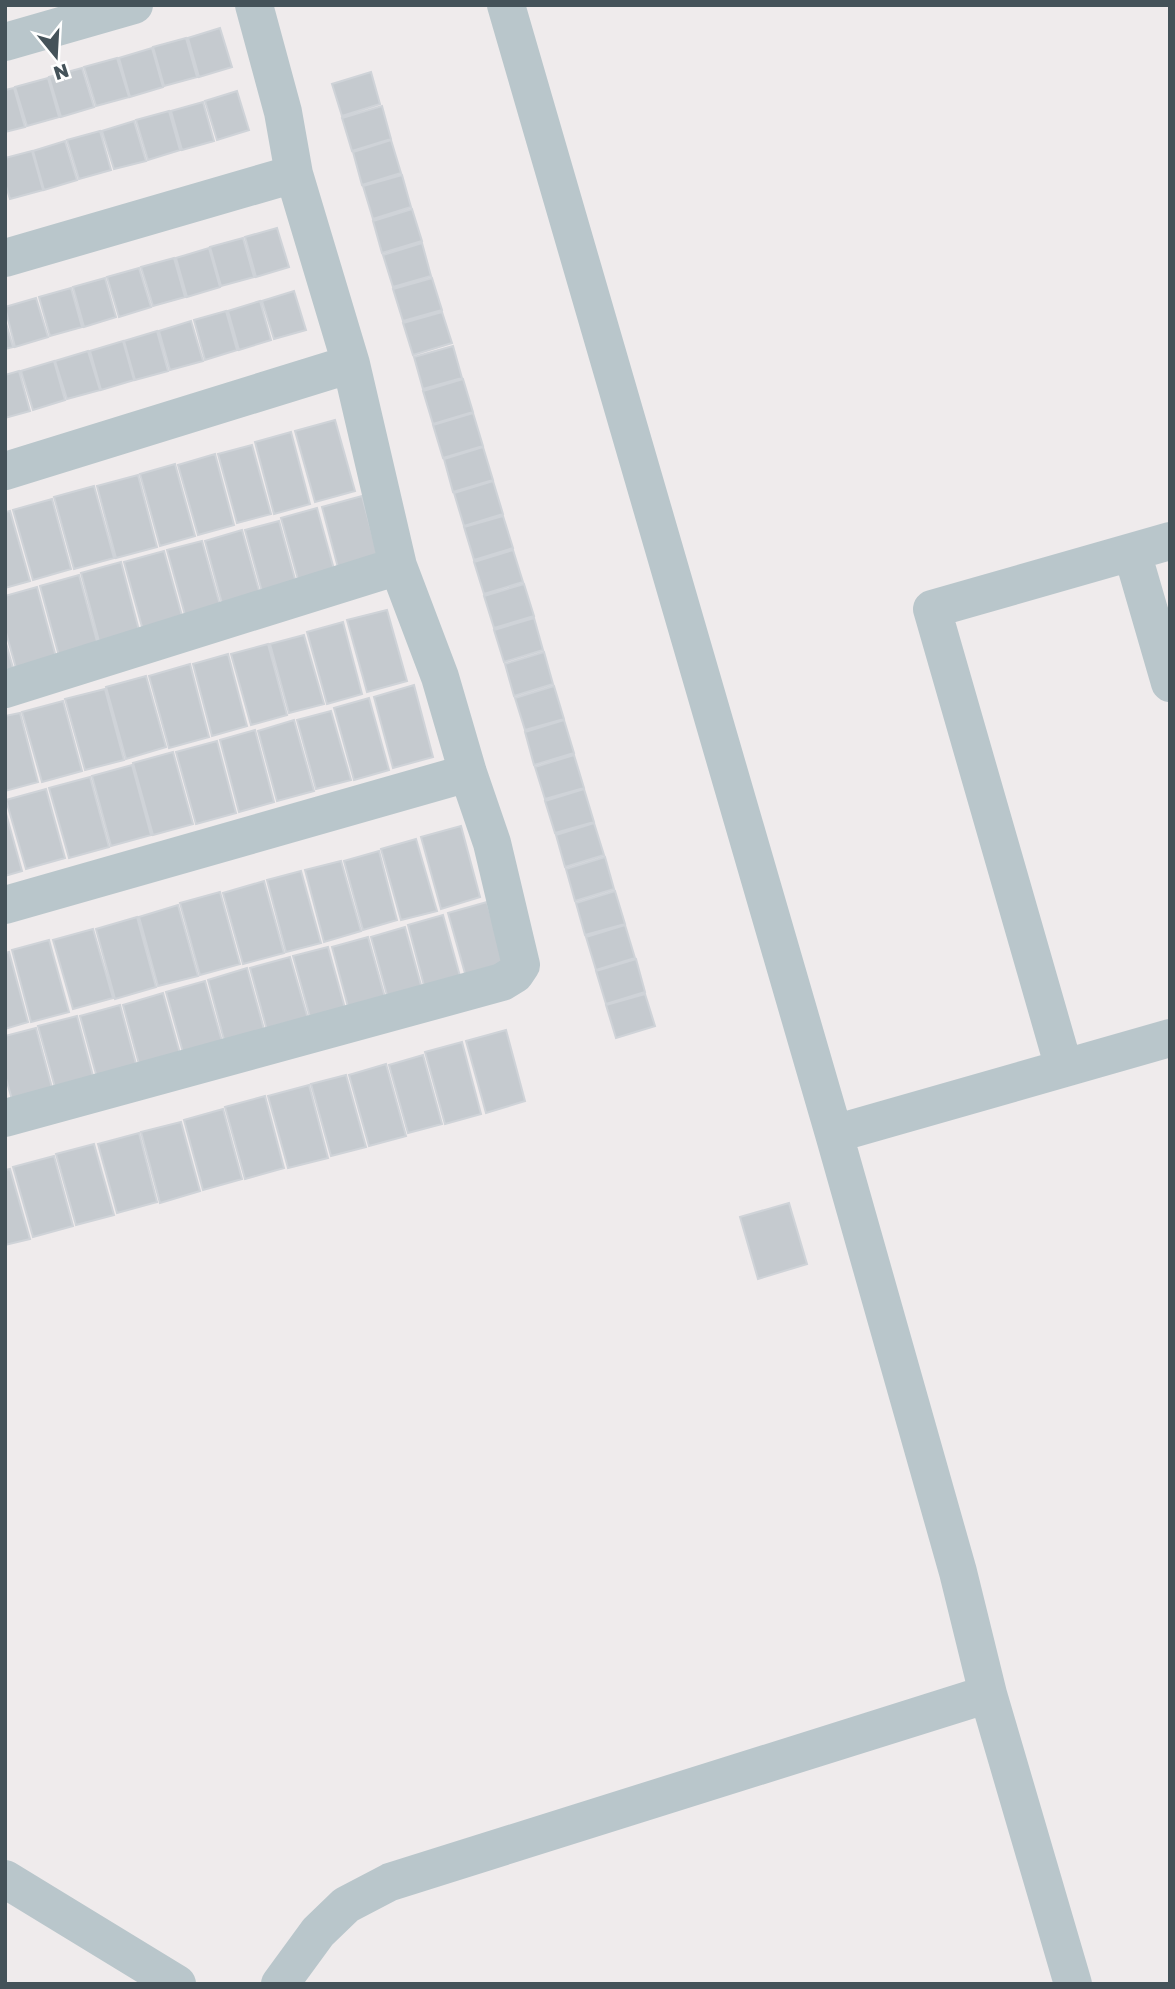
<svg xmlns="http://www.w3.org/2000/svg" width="1175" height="1989" font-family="'Golos Text',sans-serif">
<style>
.building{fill:#c5cacf;stroke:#cfd3d8;stroke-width:2}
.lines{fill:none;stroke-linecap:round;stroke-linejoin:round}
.minor{stroke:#b9c6cb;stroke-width:38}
</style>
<rect width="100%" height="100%" fill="#efebec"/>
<path class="building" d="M220,28L232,67L199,77L188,38Z
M186,38L197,77L164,86L153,47Z
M152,48L163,87L130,97L119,58Z
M117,58L129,97L96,106L84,67Z
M82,68L94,107L61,117L49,77Z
M371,72L380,104L342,116L332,84Z
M48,78L59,117L27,126L15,87Z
M14,88L25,127L5,132V90Z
M237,91L249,130L217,140L205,101Z
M203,102L214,141L182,150L171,111Z
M382,106L391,139L352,151L342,118Z
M169,111L180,150L148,160L136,120Z
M134,121L146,161L114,169L102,131Z
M100,131L111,170L79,179L67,140Z
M391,140L401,173L362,185L353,152Z
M65,141L77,180L44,190L33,151Z
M32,151L43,190L10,199L5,183V158Z
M402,175L411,207L373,219L363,186Z
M412,209L422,241L382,253L373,221Z
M277,228L289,267L256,277L245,237Z
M243,238L254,277L221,286L210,247Z
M422,243L431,276L393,287L383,255Z
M209,248L220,287L187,297L176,258Z
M174,258L185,297L153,306L141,267Z
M139,268L151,307L119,317L107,277Z
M105,278L116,317L84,327L73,287Z
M432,278L442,310L403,321L393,289Z
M71,288L82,327L50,336L39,297Z
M294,291L306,330L274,339L262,301Z
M36,298L48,337L15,347L5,307Z
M260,301L271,340L239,350L228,311Z
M226,311L237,350L205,360L194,320Z
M442,312L452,343L413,355L403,323Z
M5,320L13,347L5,349Z
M191,321L203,361L170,370L159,331Z
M157,331L168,371L135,380L124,341Z
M123,341L134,380L101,390L90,351Z
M453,346L462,378L423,389L414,357Z
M88,351L100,390L67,399L55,361Z
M54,361L65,400L33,410L21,371Z
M19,371L30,411L5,418V375Z
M463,379L473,412L433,424L423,391Z
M473,413L483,446L443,458L433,425Z
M335,420L355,491L315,502L295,431Z
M291,432L310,504L274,514L255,442Z
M252,445L271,514L237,523L218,454Z
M483,447L493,480L453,492L444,459Z
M215,454L234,525L198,535L178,465Z
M175,464L195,536L160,546L140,474Z
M138,475L157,547L116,558L97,486Z
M493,481L503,514L464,526L454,493Z
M94,486L114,558L74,569L54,497Z
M362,496L381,567L341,579L322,507Z
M52,499L71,569L33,580L13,510Z
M317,508L337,580L301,590L281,518Z
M10,511L30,581L5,588V512Z
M503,516L513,548L474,560L464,527Z
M279,521L298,590L264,599L245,530Z
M242,530L262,601L224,611L205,541Z
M202,541L222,612L187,622L167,550Z
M513,550L523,582L484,594L474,562Z
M164,551L184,623L144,634L124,562Z
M121,562L140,634L100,645L81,573Z
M79,575L98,645L59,656L40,586Z
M524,584L534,616L494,628L484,596Z
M37,587L56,657L16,668L5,629V596Z
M387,610L407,681L367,692L347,620Z
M534,618L543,650L504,662L494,630Z
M343,622L362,694L327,704L307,632Z
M304,635L324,704L289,713L270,644Z
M5,640L13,668L5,670Z
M268,644L287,715L251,725L231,654Z
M544,652L553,684L514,696L505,664Z
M228,654L247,726L212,736L193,664Z
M190,664L209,737L169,748L149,676Z
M146,676L166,747L126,759L106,687Z
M414,685L433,757L393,768L374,697Z
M554,686L564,719L525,730L515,698Z
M105,689L124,760L85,770L65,699Z
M369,698L389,770L354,780L334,708Z
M63,701L82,771L42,782L22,712Z
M331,711L351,780L316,789L297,720Z
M20,713L38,782L5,791V716Z
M294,720L314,791L277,801L258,731Z
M564,720L574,753L534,765L525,732Z
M255,730L274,802L239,812L220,740Z
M217,741L236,813L196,824L176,752Z
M173,752L193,824L153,835L133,763Z
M574,755L584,788L545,799L535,767Z
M132,765L151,835L111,846L92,776Z
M90,777L109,847L69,858L49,788Z
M46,789L65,858L26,869L6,800Z
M584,789L594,822L555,833L545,801Z
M5,810L22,871L5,876Z
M594,823L604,855L565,867L556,835Z
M461,826L480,897L441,909L421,837Z
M416,839L437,911L401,920L381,849Z
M379,851L397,920L363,930L344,861Z
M605,857L614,889L575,901L566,869Z
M341,861L361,931L324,942L305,870Z
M301,871L321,943L286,952L267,880Z
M264,881L284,953L243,964L223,893Z
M615,891L625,924L585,935L576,903Z
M220,892L240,964L200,975L180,903Z
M487,902L508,974L468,984L448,913Z
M178,905L198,976L158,986L139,917Z
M443,915L463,987L427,997L408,925Z
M137,917L156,987L115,999L96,929Z
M625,925L635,958L596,970L586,937Z
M405,927L424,996L390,1006L371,937Z
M93,929L113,998L73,1009L53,940Z
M368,937L388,1008L351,1018L332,947Z
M49,940L69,1012L31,1022L12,950Z
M328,947L348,1019L313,1028L293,956Z
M9,952L28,1022L5,1029V953Z
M290,957L311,1029L270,1041L250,968Z
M636,959L645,992L606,1004L596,971Z
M247,968L267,1040L227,1051L208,980Z
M205,981L225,1052L186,1063L166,992Z
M163,993L183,1064L142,1075L123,1005Z
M645,994L655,1026L616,1038L606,1005Z
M120,1005L139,1075L99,1085L80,1016Z
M77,1016L96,1087L58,1098L38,1026Z
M36,1028L55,1099L15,1110L5,1075V1036Z
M506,1030L525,1101L486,1113L466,1041Z
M462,1042L481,1114L445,1124L425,1052Z
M423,1055L442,1124L408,1133L389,1065Z
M386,1064L406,1136L369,1146L349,1075Z
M346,1075L366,1147L331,1156L311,1084Z
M309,1085L328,1158L288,1168L268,1096Z
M265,1096L284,1168L245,1179L225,1107Z
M223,1109L242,1179L203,1190L184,1120Z
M181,1122L200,1191L160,1203L141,1132Z
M139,1133L157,1202L117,1213L98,1144Z
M94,1144L114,1215L76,1225L56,1154Z
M54,1156L73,1226L33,1237L13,1167Z
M10,1169L30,1239L5,1245V1170Z
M789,1203L807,1264L758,1279L740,1217Z"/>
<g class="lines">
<path class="minor" d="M506,5L834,1134L958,1572L988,1694L1073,1984
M5,42L134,5
M5,258L294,174
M5,471L351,364
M1132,552L1170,683
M5,689L398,566
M5,905L468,773
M1064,1068L932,609L1170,541
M5,1118L502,982L515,974L521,965L492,843L468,773L440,677L398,566L351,364L294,174L283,112L254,5
M834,1134L1170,1038
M5,1879L177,1984
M280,1984L318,1932L346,1905L390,1882L988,1694"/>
</g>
<rect width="1175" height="1989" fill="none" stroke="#445259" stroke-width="14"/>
<g transform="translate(56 56) rotate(162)" stroke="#ffffff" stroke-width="5" paint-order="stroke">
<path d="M0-5L12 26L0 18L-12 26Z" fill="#445259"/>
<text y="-10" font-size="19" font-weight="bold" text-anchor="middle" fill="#445259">N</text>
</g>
</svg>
